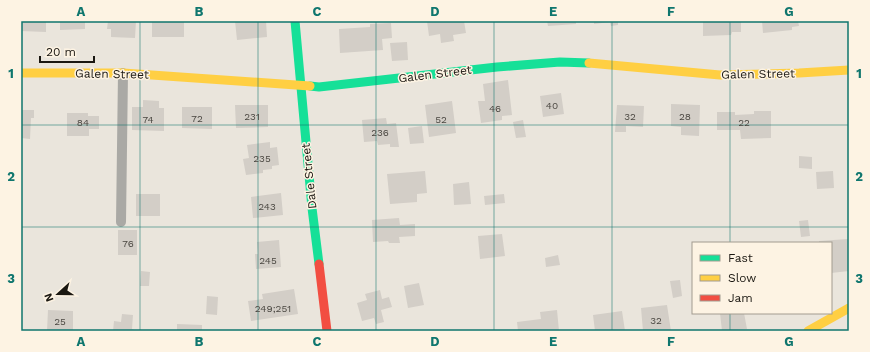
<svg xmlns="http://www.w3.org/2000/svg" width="870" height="352" font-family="'Work Sans',sans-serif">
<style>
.building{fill:#d3cec7}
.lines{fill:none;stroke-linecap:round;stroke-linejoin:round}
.lane{stroke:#aaa9a5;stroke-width:10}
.fast{stroke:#16e098;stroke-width:9}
.slow{stroke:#ffcf43;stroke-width:9}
.jam{stroke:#f24e42;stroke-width:9}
.grid{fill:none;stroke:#0f766e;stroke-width:1;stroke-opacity:0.55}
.labels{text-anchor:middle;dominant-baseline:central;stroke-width:3;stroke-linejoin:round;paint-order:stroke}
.number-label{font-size:10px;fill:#494640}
.street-label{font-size:12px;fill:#1a1711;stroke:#fdf3e3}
.neatline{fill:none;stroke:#0f766e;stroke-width:1.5}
.grid-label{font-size:13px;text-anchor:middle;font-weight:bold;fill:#0f766e}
</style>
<rect width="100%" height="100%" fill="#eae5dc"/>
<path class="building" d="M21,21H46V32L21,31Z
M60,21H85V29L60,30Z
M108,21H136L135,38L111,37V29H107Z
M152,21H184V37H152Z
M235,21H266L267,37L237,40Z
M427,21H464L466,33L453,35L454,41L441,43L440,34L429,36Z
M547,21H576V24L548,26Z
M594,21H618V25L611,26L610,22L594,24Z
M703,21H741V32H732L731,35L703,36Z
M762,21H798L799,26L792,27V30L763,33Z
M391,23L392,38L382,39L383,50L340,53L339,29L370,27V24Z
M407,42L408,60L392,61L390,43Z
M508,80L512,115L502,116V120L481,123L478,101H485L483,84Z
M561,93L564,114L543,117L540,96Z
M143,100L159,101V108H164V131L132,130V107H143Z
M452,101L456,133L429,137L425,105Z
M671,104L700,105L699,136L681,135V127L671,126Z
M235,105H268V127L236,128Z
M617,105L644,106L643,127L626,126V132H615Z
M182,107H212V129L182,128Z
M21,110H34V118H31L30,139L21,138Z
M754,111H771V138L741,139L740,130H717V112H735V115L754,114Z
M67,113H88V116H99V129H89V136H67Z
M386,118L387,124L396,123L399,147H390V144L378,145L377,141L364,142L362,120Z
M523,120L526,137L516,138L513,122Z
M422,126L424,143L410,144L408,128Z
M270,142V148L277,147L279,165L272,166V169L263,170V173L246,175L243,159L249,158L247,145Z
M799,156L812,157V169L799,168Z
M425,171L427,193L417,194V202L390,204L387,174Z
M833,171L834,188L817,189L816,172Z
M469,182L471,204L454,205L453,184Z
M281,193L283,215L253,218L251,197Z
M136,194H160V216H136Z
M504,194L505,203L485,205L484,196Z
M399,218L400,225L415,224V236L399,237L400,243H389L388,241L373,242L372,220Z
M808,220L810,236L801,237L799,221Z
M118,230H137V255H118Z
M502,234L505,256L480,259L478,236Z
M848,239L849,271L831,273V243H819V241Z
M279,240L281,267L256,269L255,254H258L257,242Z
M558,255L560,265L546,267L545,258Z
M141,271L150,272L149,286H140Z
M680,280L682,296L673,298L670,281Z
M419,283L424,305L408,308L404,286Z
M294,289L298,314L251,321L248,301L263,299L262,294Z
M380,290L382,299L389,297L392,307L381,310L384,322L376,324L374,318L362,321L357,303L367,300L365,294Z
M207,296L218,297L217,315L206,314Z
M667,305L671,331H643L641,308Z
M48,310L73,311V331H47Z
M557,310L559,331H518L517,322L541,319L540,312Z
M622,311L625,331H595L593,315Z
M720,313H744L747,329L722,331Z
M122,314L133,315L132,329L134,330V331H113L114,321L121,322Z
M177,324L202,325V331H177Z"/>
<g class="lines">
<path class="lane" d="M121,222L123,73"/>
<path class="fast" d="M295,21L312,208L319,264
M310,86L319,87L497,67L560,62L589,63"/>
<path class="slow" d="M589,63L720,75L799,73L849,70
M21,73H123L310,86
M808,331L849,308"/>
<path class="jam" d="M319,264L327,331"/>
</g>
<path class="grid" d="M140,21V331M258,21V331M376,21V331M494,21V331M612,21V331M730,21V243M21,125H849M21,227H849M730,313V331"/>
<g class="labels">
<g class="number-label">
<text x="552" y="105">40</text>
<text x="495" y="108">46</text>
<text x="252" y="116">231</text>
<text x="630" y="116">32</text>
<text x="685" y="116">28</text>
<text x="197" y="118">72</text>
<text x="148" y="119">74</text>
<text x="441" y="119">52</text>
<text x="83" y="122">84</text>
<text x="744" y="122">22</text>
<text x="380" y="132">236</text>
<text x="262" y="158">235</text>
<text x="267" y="206">243</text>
<text x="128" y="243">76</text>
<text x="268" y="260">245</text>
<text x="273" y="308">249;251</text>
<text x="656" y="320">32</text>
<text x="60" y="321">25</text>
</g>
<g class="street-label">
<text transform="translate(112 74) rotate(1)">Galen Street</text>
<text transform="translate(435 74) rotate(-7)">Galen Street</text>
<text transform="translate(758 74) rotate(-1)">Galen Street</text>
<text transform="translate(309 176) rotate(-96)">Dale Street</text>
</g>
</g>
<rect width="870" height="352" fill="none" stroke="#fdf3e3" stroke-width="44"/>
<rect x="692" y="242" width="140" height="72" fill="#fdf3e3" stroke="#a29b8f"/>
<rect x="700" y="255" width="20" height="6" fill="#16e098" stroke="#a29b8f"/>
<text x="728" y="262" font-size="12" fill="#1a1711">Fast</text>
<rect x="700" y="275" width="20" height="6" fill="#ffcf43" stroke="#a29b8f"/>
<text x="728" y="282" font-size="12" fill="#1a1711">Slow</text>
<rect x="700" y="295" width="20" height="6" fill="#f24e42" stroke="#a29b8f"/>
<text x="728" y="302" font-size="12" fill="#1a1711">Jam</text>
<g transform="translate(58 294) rotate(249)" stroke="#fdf3e3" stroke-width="3" paint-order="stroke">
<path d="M0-3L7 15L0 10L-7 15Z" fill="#1a1711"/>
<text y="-6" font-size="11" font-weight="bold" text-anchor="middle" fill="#1a1711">N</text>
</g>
<path d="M40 56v6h54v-6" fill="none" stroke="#1a1711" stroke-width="2"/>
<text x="46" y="56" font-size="12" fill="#1a1711" stroke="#fdf3e3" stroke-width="3" paint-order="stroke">20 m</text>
<rect x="22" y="22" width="826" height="308" class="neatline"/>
<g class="grid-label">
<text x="81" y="16">A</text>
<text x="199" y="16">B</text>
<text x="317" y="16">C</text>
<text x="435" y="16">D</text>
<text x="553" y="16">E</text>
<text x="671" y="16">F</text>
<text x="789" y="16">G</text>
<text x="11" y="78">1</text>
<text x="859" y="78">1</text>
<text x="11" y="181">2</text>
<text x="859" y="181">2</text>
<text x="11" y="283">3</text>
<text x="859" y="283">3</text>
<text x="81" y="346">A</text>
<text x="199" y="346">B</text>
<text x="317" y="346">C</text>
<text x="435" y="346">D</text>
<text x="553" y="346">E</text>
<text x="671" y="346">F</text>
<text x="789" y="346">G</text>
</g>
</svg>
